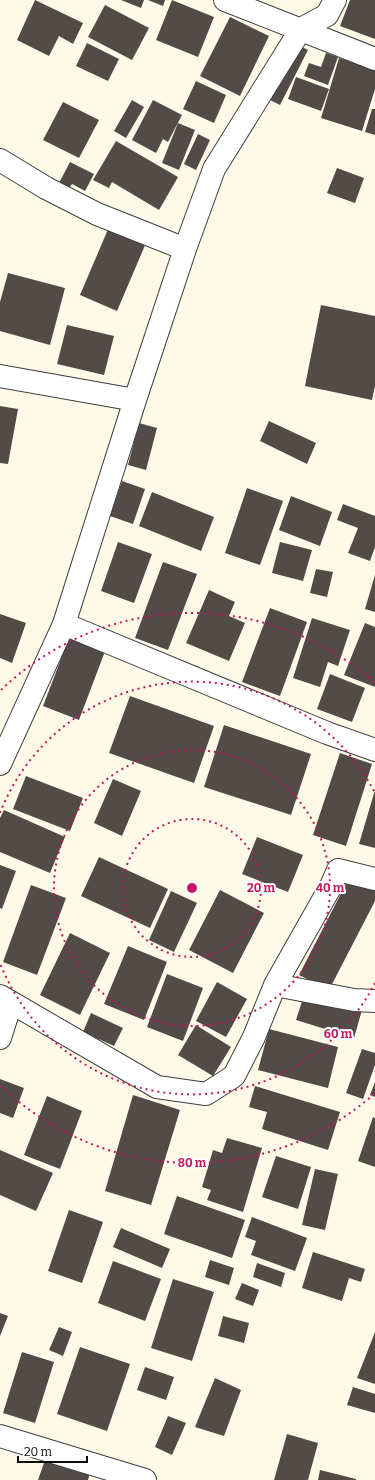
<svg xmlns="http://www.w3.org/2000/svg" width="375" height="1480" font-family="Bitter,serif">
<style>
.building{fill:#534b47}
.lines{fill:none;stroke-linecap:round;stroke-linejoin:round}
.minor-casing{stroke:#3e3e3e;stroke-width:24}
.minor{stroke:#fff;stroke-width:22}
.ring{fill:none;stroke:#c2185b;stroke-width:2;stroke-dasharray:2 4}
.centre{fill:#c2185b;stroke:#fff;stroke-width:2}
.ring-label{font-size:12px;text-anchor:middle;font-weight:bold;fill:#c2185b;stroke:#fff;stroke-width:4;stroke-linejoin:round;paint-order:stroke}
</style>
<rect width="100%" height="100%" fill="#fffae8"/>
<path class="building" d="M35,0L83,23L73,44L59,36L49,56L17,40Z
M121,0H144L141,8Z
M148,0H165L163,6Z
M172,0L214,17L198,57L156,40Z
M350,0H375V39L340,26Z
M105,5L149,28L132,60L88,37Z
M230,17L269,36L240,96L200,76Z
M87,43L119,59L108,81L76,66Z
M298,45L308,50L280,105L270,100Z
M326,53L338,57L328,85L304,76L309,63L321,67Z
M339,58L375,69V89L362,131L321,118Z
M296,77L329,89L321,111L288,99Z
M196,81L226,95L214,123L183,109Z
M132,100L144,107L126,138L114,131Z
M153,100L182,115L168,142L163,139L156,153L132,140Z
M63,102L99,120L79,158L43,140Z
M372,109H375V135L365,132Z
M178,123L195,130L179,170L162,163Z
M198,134L210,140L196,170L184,164Z
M116,141L178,177L159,210L112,182L109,188L93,180Z
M70,162L94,174L85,191L72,184L68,190L58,185Z
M337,168L364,178L355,203L327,193Z
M109,227L146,243L117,311L80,295Z
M8,273L65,288L50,345L0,331V302Z
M321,305L375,316V386L372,400L305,386Z
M67,325L114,336L104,375L57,364Z
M0,406L18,409L8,464L0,463Z
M269,421L316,443L307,464L260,441Z
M139,423L157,428L146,470L128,465Z
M122,481L145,489L133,524L110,516Z
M247,488L283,501L260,565L225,553Z
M152,492L214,517L201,551L139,526Z
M291,496L332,512L320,546L279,530Z
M343,504L375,516V547L370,561L348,553L358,528L337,520Z
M118,542L152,554L134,603L101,591Z
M280,542L312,550L303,581L272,573Z
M163,562L197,574L168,650L135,638Z
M316,569L333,572L327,597L310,593Z
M375,575V612L365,609Z
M209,590L235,602L229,616L245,623L229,661L186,643Z
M270,608L307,622L280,696L242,682Z
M0,614L26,623L12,663L0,658Z
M312,618L350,630L338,666L328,662L320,687L293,678Z
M365,623L375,627V687L344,675Z
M71,633L107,646L79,720L43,706Z
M330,674L365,688L352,722L317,709Z
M130,696L214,726L194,783L109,753Z
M224,725L311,754L291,815L204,787Z
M340,753L372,764L346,846L313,835Z
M26,776L83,798L70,831L13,809Z
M113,779L141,791L122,836L94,823Z
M375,790V848L359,844Z
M4,810L65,837L50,873L0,852V818Z
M257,837L303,855L288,892L242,874Z
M99,857L168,889L150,928L81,896Z
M0,865L16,871L2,909L0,908Z
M349,878L375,891V901L329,990L299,975Z
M31,885L66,898L37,975L3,962Z
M220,890L264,913L233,973L189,950Z
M171,891L197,903L174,952L149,940Z
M70,933L110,953L80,1015L40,995Z
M128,946L167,962L144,1020L104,1004Z
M167,974L203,988L183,1041L147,1027Z
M217,982L247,999L226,1037L196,1021Z
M305,992L362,1010L354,1038L296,1020Z
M91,1013L123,1028L114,1046L83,1032Z
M196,1025L231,1047L213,1076L178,1055Z
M269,1029L338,1047L328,1088L258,1070Z
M362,1049L375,1053V1065L363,1099L346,1093Z
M0,1079L24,1088L13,1118L0,1113Z
M375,1082V1097L370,1095Z
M255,1086L340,1112L328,1150L262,1129L267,1112L249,1107Z
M133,1095L180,1110L151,1205L105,1191Z
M47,1096L82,1111L60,1169L24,1155Z
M373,1117L375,1118V1167L358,1161Z
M227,1138L262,1148L243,1212L207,1200L211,1190L202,1187L213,1150L222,1153Z
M0,1150L53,1173L36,1211L0,1195Z
M276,1156L311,1167L298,1209L262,1197Z
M315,1169L338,1174L325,1230L302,1225Z
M177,1196L245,1220L232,1258L164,1234Z
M69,1210L103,1222L82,1283L48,1271Z
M252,1217L307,1238L295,1271L251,1255L256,1241L245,1237Z
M121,1228L170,1249L162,1268L113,1247Z
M313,1252L365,1269L361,1282L349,1278L342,1301L302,1288Z
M210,1260L234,1268L229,1285L205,1277Z
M113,1261L161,1279L145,1321L98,1303Z
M257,1263L285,1273L281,1287L253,1277Z
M173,1279L214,1292L192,1361L151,1348Z
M242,1283L259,1290L253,1306L235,1299Z
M0,1313L8,1316L0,1336Z
M223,1316L249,1323L244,1343L218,1336Z
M59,1327L72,1332L63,1356L49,1350Z
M375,1332V1384L357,1378Z
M80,1347L130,1364L107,1431L57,1414Z
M22,1352L54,1362L35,1423L3,1413Z
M145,1367L174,1377L166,1400L137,1390Z
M215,1378L241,1390L224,1436L195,1427Z
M353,1387L375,1394V1413L347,1405Z
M168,1416L186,1423L172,1455L155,1447Z
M287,1434L318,1443L308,1480H274Z
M45,1460L90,1473L88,1480H38Z
M320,1470L356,1479V1480H318Z"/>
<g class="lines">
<defs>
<path id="minor" d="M225,0L375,59
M0,160L46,188L97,214L185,249
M0,376L135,400
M64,624L327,733L375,750
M0,764L64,624L135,400L185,249L214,169L301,29L327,15L335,0
M275,985L354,1000L375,1001
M0,996L157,1087L206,1094L234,1076L254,1037L275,985L331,886L338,870L375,879
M0,1038L11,1003
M0,1436L145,1480"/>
</defs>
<use href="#minor" class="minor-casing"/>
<use href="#minor" class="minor"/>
</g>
<g class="ring">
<circle cx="192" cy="888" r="69"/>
<circle cx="192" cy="888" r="138"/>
<path d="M375 983A206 206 0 0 1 0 963M0 813A206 206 0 0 1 375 793"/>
<path d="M374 1094A275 275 0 0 1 1 1086M1 690A275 275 0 0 1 374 682"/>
</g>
<circle cx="192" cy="888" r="6" class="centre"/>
<g class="ring-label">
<text x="261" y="892">20 m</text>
<text x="330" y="892">40 m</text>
<text x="338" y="1038">60 m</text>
<text x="192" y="1167">80 m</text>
</g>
<path d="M18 1456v6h69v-6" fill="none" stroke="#0b0b0b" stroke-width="2"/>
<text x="24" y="1456" font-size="12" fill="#0b0b0b" stroke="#ffffff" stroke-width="3" paint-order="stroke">20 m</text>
</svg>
